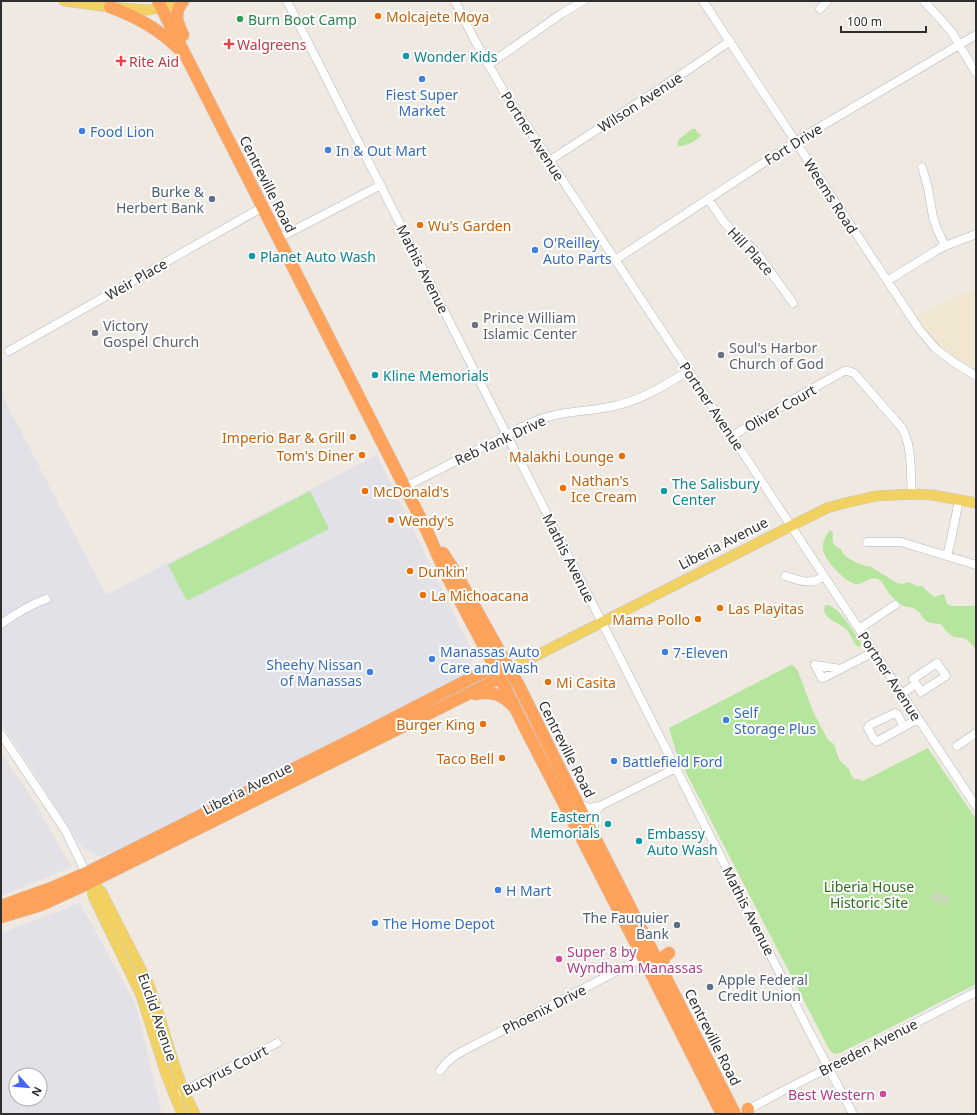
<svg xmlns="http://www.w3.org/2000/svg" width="977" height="1115" font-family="'Noto Sans',sans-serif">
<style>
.industrial{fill:#e3e1e8;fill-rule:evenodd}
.education{fill:#f0e6d1}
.green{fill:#b6e59e}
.cemetery{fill:#c8d9b8}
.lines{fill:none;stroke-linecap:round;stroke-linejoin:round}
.minor-casing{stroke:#b4b7c1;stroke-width:9}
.major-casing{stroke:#c9c9c9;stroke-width:11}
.highway-casing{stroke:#c9c9c9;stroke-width:13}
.minor{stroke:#fff;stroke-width:8}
.major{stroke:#f2d163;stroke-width:10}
.highway{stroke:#ffa35c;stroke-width:12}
.food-dot{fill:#e8710a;stroke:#fff;stroke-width:1.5}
.leisure-dot{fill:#2e9e5b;stroke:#fff;stroke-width:1.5}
.health-dot{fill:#e0444e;stroke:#fff;stroke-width:1.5}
.culture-dot{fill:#0f9aa8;stroke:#fff;stroke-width:1.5}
.shop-dot{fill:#3f7fe0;stroke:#fff;stroke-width:1.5}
.service-dot{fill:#5c6f8a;stroke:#fff;stroke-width:1.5}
.worship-dot{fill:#6b7280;stroke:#fff;stroke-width:1.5}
.hotel-dot{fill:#d1479c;stroke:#fff;stroke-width:1.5}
.labels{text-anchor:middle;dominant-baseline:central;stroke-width:4;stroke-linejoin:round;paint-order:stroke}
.food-label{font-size:14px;fill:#c56008;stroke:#fff;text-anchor:start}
.leisure-label{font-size:14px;fill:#27864d;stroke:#fff;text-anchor:start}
.health-label{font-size:14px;fill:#be3a42;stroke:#fff;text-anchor:start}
.culture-label{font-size:14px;fill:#0d838f;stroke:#fff;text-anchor:start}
.shop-label{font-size:14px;fill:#366cbe;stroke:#fff;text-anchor:start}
.street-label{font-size:14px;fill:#2e2e2e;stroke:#fff}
.service-label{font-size:14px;fill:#4e5e75;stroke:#fff;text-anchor:end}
.worship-label{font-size:14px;fill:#5b616d;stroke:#fff;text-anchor:start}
.park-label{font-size:14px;fill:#2c6e1b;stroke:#fff}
.hotel-label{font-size:14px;fill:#b23c85;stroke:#fff;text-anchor:start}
</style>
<rect width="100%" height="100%" fill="#efe9e1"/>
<path class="industrial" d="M1,393L106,595L377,455L473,653L470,671L130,847L98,857L81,846L1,722Z
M1,753L36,805L71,867L1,896Z
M80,903L136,1005L161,1110L163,1114H1V932L7,931ZM16,1075H40V1099H16Z"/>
<path class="education" d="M976,289V376L952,361L912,319L944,302Z"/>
<path class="green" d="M692,129H696L697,133L700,134L701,135L700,137C694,142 685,147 678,146V141L679,139Z
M310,491L329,529L187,601L168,565Z
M830,530L833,532C832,542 832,545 841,549C843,558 862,566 871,567L897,583L902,584L908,582L917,586H922L927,591L934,597L944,594L947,604L952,606H976V650C973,645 968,639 962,638C958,637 955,638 952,636C948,634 944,628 941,624C933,623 928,624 922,617C921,614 919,611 916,610C912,606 907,608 902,605C895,601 889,594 885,587C884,586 883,583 882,582C871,572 866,585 856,584C846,583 824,560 823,549C822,542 826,535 830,530Z
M825,605C838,603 854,633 861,643V646L858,647C852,642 851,633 845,628C837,622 826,620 824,610Z
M791,665L794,666L798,671L812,709L820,725L828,740L834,744L837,754L840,761L849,769L851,775L854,779H859L863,781L928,748L976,819V984L842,1052C836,1055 833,1055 829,1049L677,755L669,728Z"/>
<path class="cemetery" d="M934,891L950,897L946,906L930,900Z"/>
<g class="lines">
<defs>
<path id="minor" d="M287,1L808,1029L853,1114
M455,1L474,39L503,90L976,806
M703,1L919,329L936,349L952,361L976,376
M924,1L951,31L976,73
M820,9L827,1
M488,65L561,14L583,1
M549,161L688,70L730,41
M922,167L928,188L933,217L937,229L945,246
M708,199L724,222L733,232L751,247L760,257L793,303
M279,238L381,185
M615,260L803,137L976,35
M887,281L934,252L945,246L974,235
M9,351L263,207
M732,436L787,403L844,371H848L854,373L902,428C913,448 910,472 912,494
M405,487L528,424C538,420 549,416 560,414C578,411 596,410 614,406C642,400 665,385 688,371
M867,542H901L976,565
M947,556L951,540L959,500
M785,576C798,580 811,586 824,576
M1,624C15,614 30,605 46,599
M859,629L895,605
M937,663L946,676L921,692L913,679Z
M841,669L815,665L822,678H823L874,652
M902,694L916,684
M904,727L898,715L895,713L870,725L868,728L874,739L876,741H878L918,719
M1,734L65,830L86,873
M957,746L976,733
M577,803L588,808L600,806L676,768
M595,831C592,819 593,816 600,806
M440,1071C446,1061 454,1056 463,1051L646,956
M174,1096L277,1043
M744,1112L779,1093L976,992"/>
<path id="major" d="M64,1L110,7L148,10L171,5L180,1
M510,669L791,526L827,508L845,503L876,496L912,494L933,495L976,503
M88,877L91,882L101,891L149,985C165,1028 173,1073 195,1114
M91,882L93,896L141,995L167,1077L182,1114"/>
<path id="highway" d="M158,1L427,531L446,574L498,673L523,724L654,979L722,1114
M183,1C173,14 177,21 183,35
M110,7C137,17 159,29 180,50
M443,553L454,570L519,686L560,769L735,1114
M475,694C491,691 502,694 513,706
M1,906L54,887L86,873L355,738L477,675L491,669L498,673
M1,917L41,905L91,882L482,687L496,680L498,673L503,671
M665,971L663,959L665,956L669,953
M747,1114L748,1109"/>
</defs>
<use href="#minor" class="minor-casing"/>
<use href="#major" class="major-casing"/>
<use href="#highway" class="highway-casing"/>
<use href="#minor" class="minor"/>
<use href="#major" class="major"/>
<use href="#highway" class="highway"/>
</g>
<g class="food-dot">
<circle cx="378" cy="16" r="4"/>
<circle cx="420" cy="225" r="4"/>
<circle cx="353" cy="437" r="4"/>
<circle cx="362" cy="455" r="4"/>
<circle cx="622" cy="456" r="4"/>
<circle cx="563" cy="488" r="4"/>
<circle cx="365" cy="491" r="4"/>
<circle cx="391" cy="520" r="4"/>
<circle cx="410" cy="571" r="4"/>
<circle cx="423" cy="595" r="4"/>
<circle cx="720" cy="608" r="4"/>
<circle cx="698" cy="619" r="4"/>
<circle cx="548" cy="682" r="4"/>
<circle cx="483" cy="724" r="4"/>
<circle cx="502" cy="758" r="4"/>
</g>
<circle class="leisure-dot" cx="240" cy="19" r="4"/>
<g class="health-dot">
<path d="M227 38h4v4h4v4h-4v4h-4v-4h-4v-4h4z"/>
<path d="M119 55h4v4h4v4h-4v4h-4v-4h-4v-4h4z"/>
</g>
<g class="culture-dot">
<circle cx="406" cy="56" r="4"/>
<circle cx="252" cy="256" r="4"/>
<circle cx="375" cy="375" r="4"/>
<circle cx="664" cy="491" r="4"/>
<circle cx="608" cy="824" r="4"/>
<circle cx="639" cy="841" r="4"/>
</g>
<g class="shop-dot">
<circle cx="422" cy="79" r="4"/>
<circle cx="82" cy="131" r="4"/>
<circle cx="328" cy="150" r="4"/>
<circle cx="535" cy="250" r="4"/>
<circle cx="665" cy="652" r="4"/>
<circle cx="432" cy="659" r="4"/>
<circle cx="370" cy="672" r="4"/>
<circle cx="726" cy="720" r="4"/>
<circle cx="614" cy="761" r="4"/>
<circle cx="498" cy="890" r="4"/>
<circle cx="375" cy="923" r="4"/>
</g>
<g class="service-dot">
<circle cx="212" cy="199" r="4"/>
<circle cx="677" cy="925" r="4"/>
<circle cx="710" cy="987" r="4"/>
</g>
<g class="worship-dot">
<circle cx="475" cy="325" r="4"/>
<circle cx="95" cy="333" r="4"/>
<circle cx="721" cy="355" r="4"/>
</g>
<g class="hotel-dot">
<circle cx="559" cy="959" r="4"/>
<circle cx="883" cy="1094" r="4"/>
</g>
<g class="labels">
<g class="food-label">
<text x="386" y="16">Molcajete Moya</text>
<text x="428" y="225">Wu's Garden</text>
<text x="345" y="437" text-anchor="end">Imperio Bar &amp; Grill</text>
<text x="354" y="455" text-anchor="end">Tom's Diner</text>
<text x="614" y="456" text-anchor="end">Malakhi Lounge</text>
<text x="571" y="480">Nathan's<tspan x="571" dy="16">Ice Cream</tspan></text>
<text x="373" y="491">McDonald's</text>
<text x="399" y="520">Wendy's</text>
<text x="418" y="571">Dunkin'</text>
<text x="431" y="595">La Michoacana</text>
<text x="728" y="608">Las Playitas</text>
<text x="690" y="619" text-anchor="end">Mama Pollo</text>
<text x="556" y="682">Mi Casita</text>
<text x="475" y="724" text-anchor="end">Burger King</text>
<text x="494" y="758" text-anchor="end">Taco Bell</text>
</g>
<g class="leisure-label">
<text x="248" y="19">Burn Boot Camp</text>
</g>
<g class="health-label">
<text x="237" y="44">Walgreens</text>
<text x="129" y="61">Rite Aid</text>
</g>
<g class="culture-label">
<text x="414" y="56">Wonder Kids</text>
<text x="260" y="256">Planet Auto Wash</text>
<text x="383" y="375">Kline Memorials</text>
<text x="672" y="483">The Salisbury<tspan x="672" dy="16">Center</tspan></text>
<text x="600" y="816" text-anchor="end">Eastern<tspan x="600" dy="16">Memorials</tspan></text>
<text x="647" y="833">Embassy<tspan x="647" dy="16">Auto Wash</tspan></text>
</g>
<g class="shop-label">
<text x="422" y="94" text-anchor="middle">Fiest Super<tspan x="422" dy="16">Market</tspan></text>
<text x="90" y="131">Food Lion</text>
<text x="336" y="150">In &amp; Out Mart</text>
<text x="543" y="242">O'Reilley<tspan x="543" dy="16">Auto Parts</tspan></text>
<text x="440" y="651">Manassas Auto<tspan x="440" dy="16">Care and Wash</tspan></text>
<text x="673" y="652">7-Eleven</text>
<text x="362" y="664" text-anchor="end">Sheehy Nissan<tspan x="362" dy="16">of Manassas</tspan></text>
<text x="734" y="712">Self<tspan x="734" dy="16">Storage Plus</tspan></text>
<text x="622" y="761">Battlefield Ford</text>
<text x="506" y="890">H Mart</text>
<text x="383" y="923">The Home Depot</text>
</g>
<g class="street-label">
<text transform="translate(640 102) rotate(-33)">Wilson Avenue</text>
<text transform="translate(533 136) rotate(57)">Portner Avenue</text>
<text transform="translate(793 144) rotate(-32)">Fort Drive</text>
<text transform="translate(268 184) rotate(63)">Centreville Road</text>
<text transform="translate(831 196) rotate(57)">Weems Road</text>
<text transform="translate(751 251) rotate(47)">Hill Place</text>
<text transform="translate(423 269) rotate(63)">Mathis Avenue</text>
<text transform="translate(136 279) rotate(-30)">Weir Place</text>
<text transform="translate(712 406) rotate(56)">Portner Avenue</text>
<text transform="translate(780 408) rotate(-30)">Oliver Court</text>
<text transform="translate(500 440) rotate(-25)">Reb Yank Drive</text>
<text transform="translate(723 543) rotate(-27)">Liberia Avenue</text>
<text transform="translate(569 558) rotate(63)">Mathis Avenue</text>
<text transform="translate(890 676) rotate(57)">Portner Avenue</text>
<text transform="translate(567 749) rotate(63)">Centreville Road</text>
<text transform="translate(247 788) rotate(-27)">Liberia Avenue</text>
<text transform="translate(749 911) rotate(63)">Mathis Avenue</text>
<text transform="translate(544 1009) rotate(-27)">Phoenix Drive</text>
<text transform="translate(158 1017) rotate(71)">Euclid Avenue</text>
<text transform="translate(713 1037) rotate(63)">Centreville Road</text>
<text transform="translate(868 1047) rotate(-27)">Breeden Avenue</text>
<text transform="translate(225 1070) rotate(-27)">Bucyrus Court</text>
</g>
<g class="service-label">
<text x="204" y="191">Burke &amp;<tspan x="204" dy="16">Herbert Bank</tspan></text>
<text x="669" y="917">The Fauquier<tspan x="669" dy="16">Bank</tspan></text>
<text x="718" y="979" text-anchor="start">Apple Federal<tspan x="718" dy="16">Credit Union</tspan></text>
</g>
<g class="worship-label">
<text x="483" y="317">Prince William<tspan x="483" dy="16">Islamic Center</tspan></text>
<text x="103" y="325">Victory<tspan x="103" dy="16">Gospel Church</tspan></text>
<text x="729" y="347">Soul's Harbor<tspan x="729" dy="16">Church of God</tspan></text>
</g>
<g class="park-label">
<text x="869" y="886">Liberia House<tspan x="869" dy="16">Historic Site</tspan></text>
</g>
<g class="hotel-label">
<text x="567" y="951">Super 8 by<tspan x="567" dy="16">Wyndham Manassas</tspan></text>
<text x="875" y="1094" text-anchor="end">Best Western</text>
</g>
</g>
<rect width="977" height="1115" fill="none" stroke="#2e2e2e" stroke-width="4"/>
<g transform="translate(28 1087) rotate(117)"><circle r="19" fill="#ffffff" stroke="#ababab"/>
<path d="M0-3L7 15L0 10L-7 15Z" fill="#4264fb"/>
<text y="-6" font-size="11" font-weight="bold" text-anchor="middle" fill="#2e2e2e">N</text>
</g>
<path d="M841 26v6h85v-6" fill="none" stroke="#2e2e2e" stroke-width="2"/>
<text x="847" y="26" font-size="12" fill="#2e2e2e" stroke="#ffffff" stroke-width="3" paint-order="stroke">100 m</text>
</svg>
